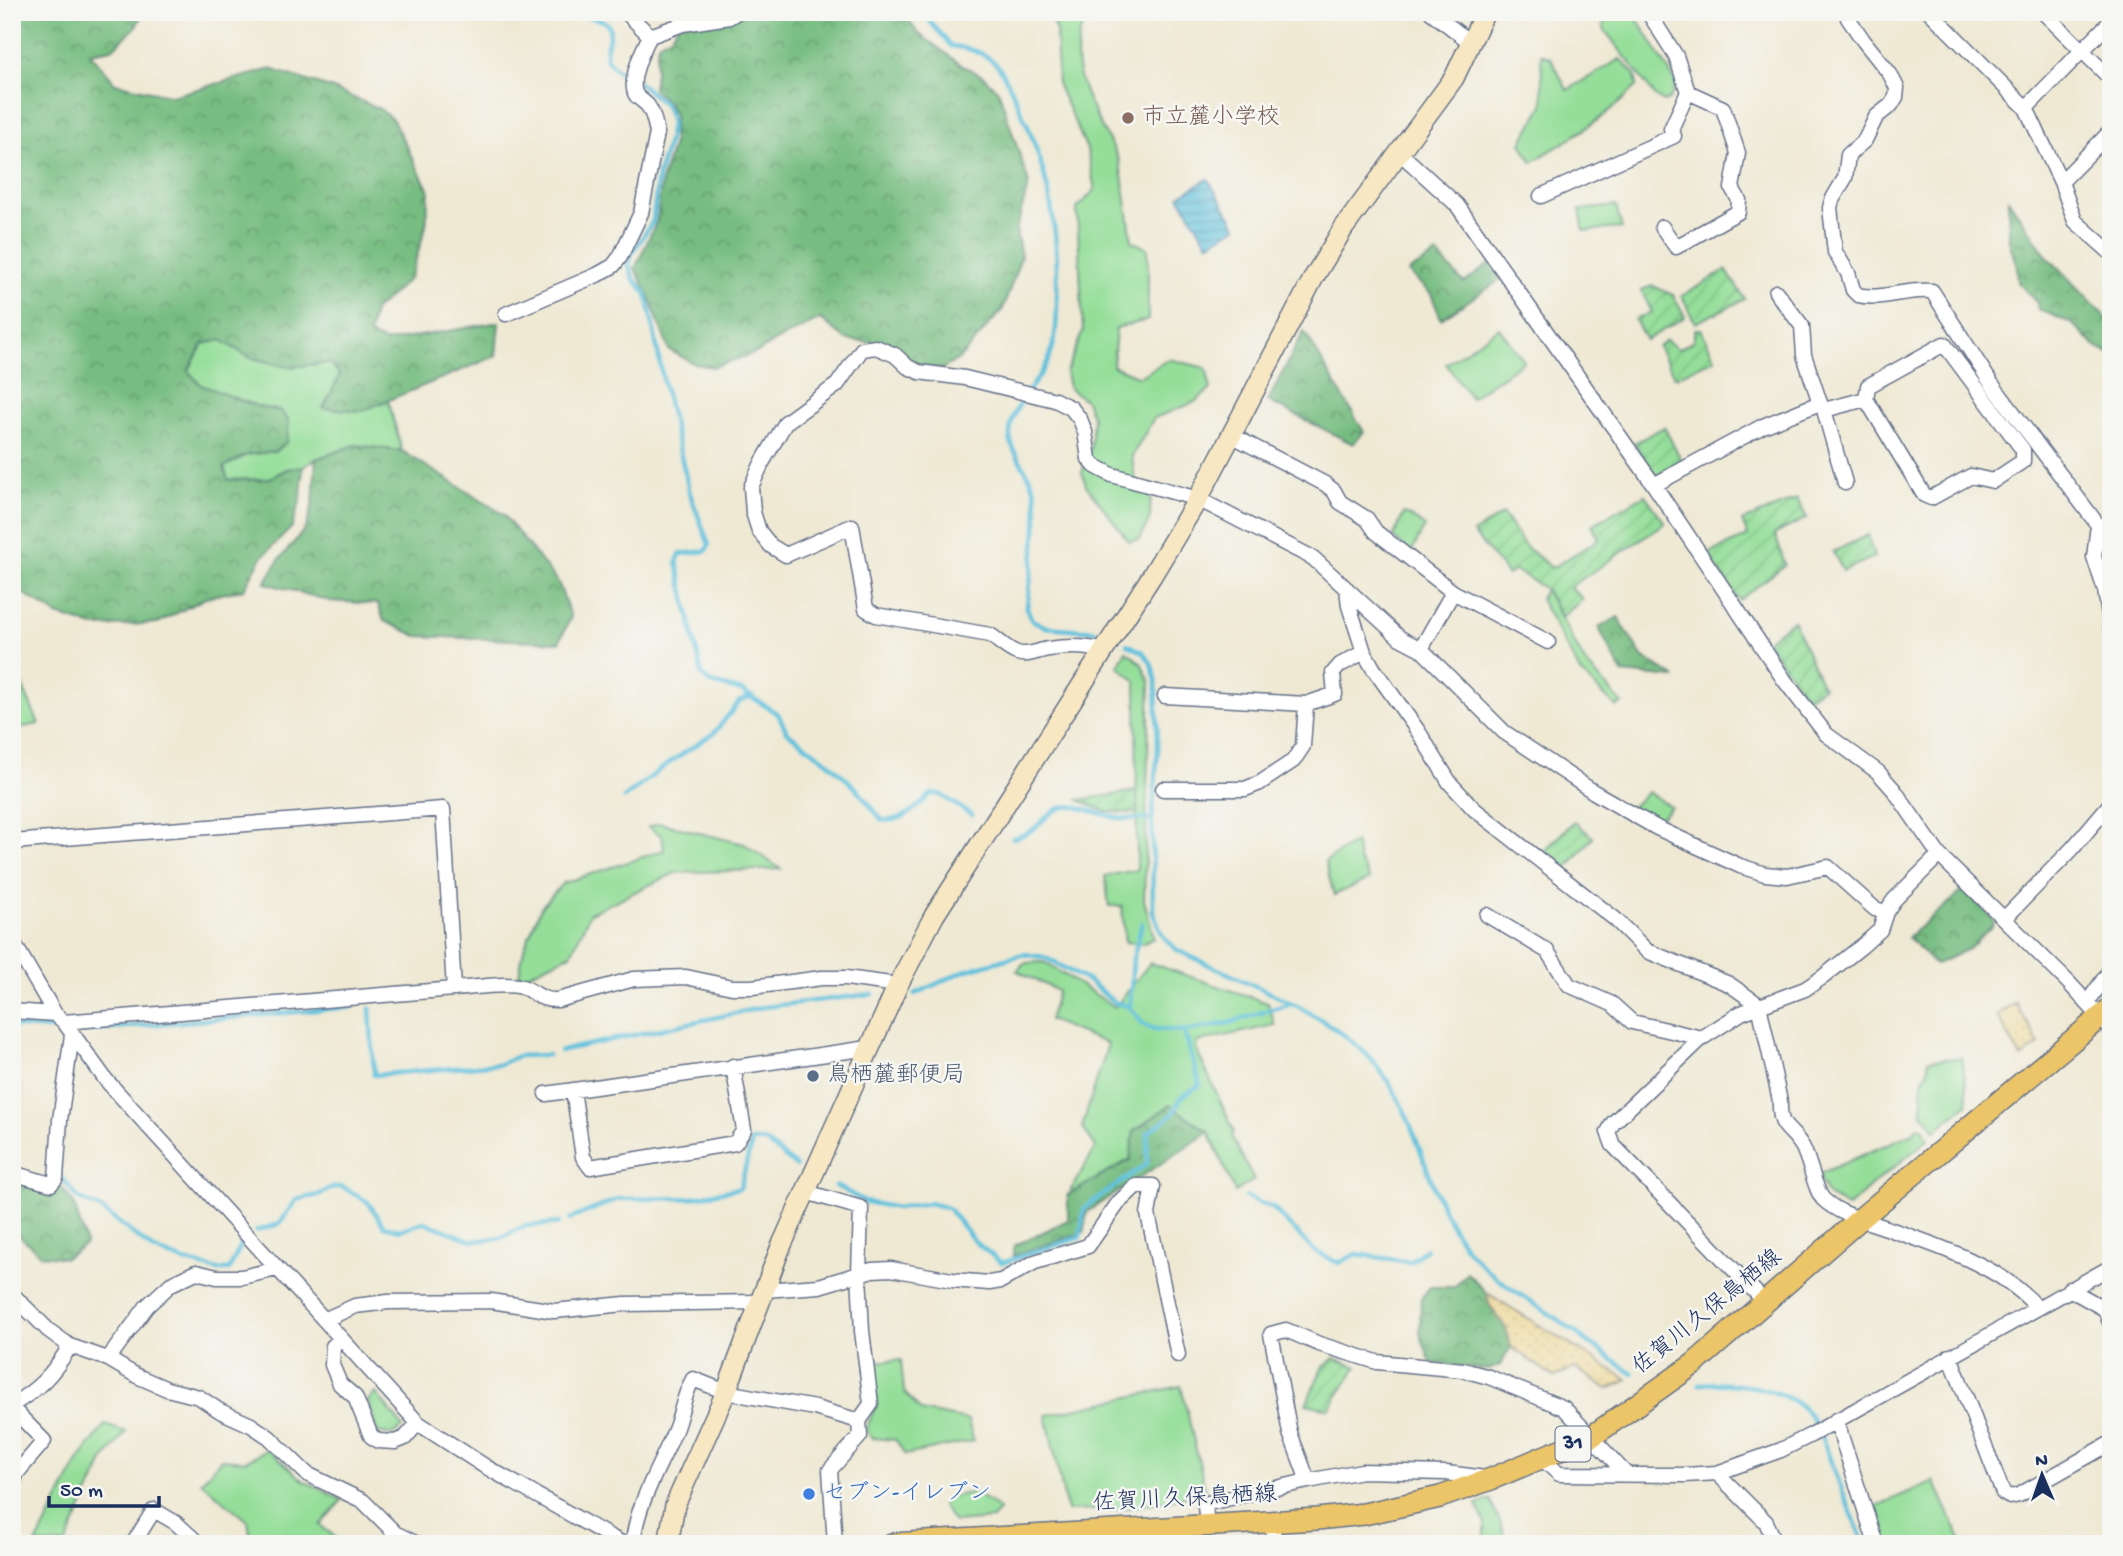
<svg xmlns="http://www.w3.org/2000/svg" width="2123" height="1556" font-family="'Gochi Hand','Klee One',sans-serif">
<style>
.grass{fill:#94de99;stroke:#58867c;stroke-width:2}
.forest{fill:url(#forest-crowns);stroke:#497670;stroke-width:2}
.sand{fill:url(#sand-dots);stroke:#84847e;stroke-width:2}
.garden{fill:url(#garden-furrows);stroke:#58867c;stroke-width:2}
.water{fill:url(#water-rules);stroke:#3d789e;stroke-width:2}
.lines{fill:none;stroke-linecap:round;stroke-linejoin:round}
.stream{stroke:#5fc1dd;stroke-width:4.5}
.street-casing{stroke:#657087;stroke-width:17}
.secondary-casing{stroke:#657087;stroke-width:22}
.primary-casing{stroke:#657087;stroke-width:24}
.street{stroke:#fff;stroke-width:14}
.secondary{stroke:#f7e8c3;stroke-width:19}
.primary{stroke:#ecc569;stroke-width:21}
.education-dot{fill:#8d6e63;stroke:#f6f6f2;stroke-width:2.5}
.service-dot{fill:#5c6f8a;stroke:#f6f6f2;stroke-width:2.5}
.shop-dot{fill:#3f7fe0;stroke:#f6f6f2;stroke-width:2.5}
.labels{text-anchor:middle;dominant-baseline:central;stroke-width:5;stroke-linejoin:round;paint-order:stroke}
.shield{fill:#f6f6f2;stroke:#5d6b8a;stroke-width:2}
.shield-label{font-size:21px;font-weight:bold;fill:#1b2f5e}
.education-label{font-size:23px;fill:#785e54;stroke:#f6f6f2;text-anchor:start}
.service-label{font-size:23px;fill:#4e5e75;stroke:#f6f6f2;text-anchor:start}
.street-label{font-size:23px;fill:#1b2f5e;stroke:#f6f6f2}
.shop-label{font-size:23px;fill:#366cbe;stroke:#f6f6f2;text-anchor:start}
</style>
<defs>
<pattern id="forest-crowns" width="20" height="18" patternUnits="userSpaceOnUse" patternTransform="scale(1.75)"><rect width="20" height="18" fill="#77bd81"/><path d="M2 6a3 3 0 1 1 6 0M12 15a3 3 0 1 1 6 0" fill="none" stroke="#619a6d"/></pattern>
<pattern id="sand-dots" width="8" height="8" patternUnits="userSpaceOnUse" patternTransform="scale(1.75)"><rect width="8" height="8" fill="#eeda9e"/><path d="M2 2h.1M6 6h.1" fill="none" stroke="#ccbb8a" stroke-width="1.8" stroke-linecap="round"/></pattern>
<pattern id="garden-furrows" width="10" height="10" patternUnits="userSpaceOnUse" patternTransform="scale(1.75)"><rect width="10" height="10" fill="#94de99"/><path d="M-1 1l2-2M0 10L10 0M9 11l2-2" fill="none" stroke="#7fbf86"/></pattern>
<pattern id="water-rules" width="6" height="5" patternUnits="userSpaceOnUse" patternTransform="scale(1.75)"><rect width="6" height="5" fill="#5fc1dd"/><path d="M0 2.5h6" fill="none" stroke="#4e9db6"/></pattern>
</defs>
<rect width="100%" height="100%" fill="#f6f6f2"/>
<filter id="ink" filterUnits="userSpaceOnUse"><feTurbulence type="fractalNoise" baseFrequency=".0143" numOctaves="2"/><feDisplacementMap in="SourceGraphic" scale="14" xChannelSelector="R" yChannelSelector="G"/><feConvolveMatrix kernelMatrix="1 2 1 2 8 2 1 2 1" color-interpolation-filters="sRGB"/></filter>
<filter id="wash" filterUnits="userSpaceOnUse"><feTurbulence type="fractalNoise" baseFrequency=".00686" numOctaves="4" result="noise"/><feDisplacementMap in="SourceGraphic" scale="28" xChannelSelector="R" yChannelSelector="G"/><feGaussianBlur stdDeviation="1.57" result="paint"/><feColorMatrix in="noise" values="0 0 0 0 0 0 0 0 0 0 0 0 0 0 0 0 0 1.4 0 .05"/><feComposite in="paint" operator="in"/></filter>
<g filter="url(#wash)">
<rect width="100%" height="100%" fill="#efe9d4"/>
<path class="grass" d="M1048,12H1086L1087,15C1065,59 1083,91 1104,132C1109,141 1116,151 1119,161C1125,187 1128,215 1132,241L1148,249V320L1116,328L1113,366L1139,377L1169,359L1206,368L1211,389L1193,403L1154,418L1132,456L1135,481L1151,492L1150,518L1140,539L1129,541L1086,485L1082,472L1091,447L1093,418L1086,401L1069,388L1066,372L1083,331L1077,208L1095,190L1087,149L1058,86L1056,31Z
M1602,12H1633L1677,84L1670,99L1664,102L1656,97L1604,29Z
M1541,54L1551,58L1567,90L1620,59L1635,75L1637,86C1607,117 1569,140 1532,162L1521,143L1543,105Z
M1616,206L1622,228L1584,231L1580,210Z
M1499,328L1524,361L1471,398L1446,364Z
M221,340L249,357L288,367L330,363L341,374L362,411L388,400L402,451L355,445L316,459L303,467L287,469L268,479L228,480L224,467L246,455L276,451L286,442L289,422L281,411L259,407L200,385L188,371L203,344Z
M1404,513L1425,526L1411,553L1393,537Z
M1545,589L1586,664L1622,703L1616,707L1580,672L1540,599Z
M1126,651L1141,663L1150,682L1144,900L1154,938L1142,944L1125,942L1122,906H1109L1105,876L1137,870L1136,681L1118,666Z
M12,674L22,685L39,724L12,729Z
M1648,792L1671,807L1656,822L1631,807Z
M660,823L744,844L781,869L675,873L590,913L571,954L518,979L524,949L541,907L563,883L664,850L662,836L648,827Z
M1355,842L1359,860L1370,879L1334,895L1325,862Z
M1044,962L1115,1007L1150,963L1268,1003L1275,1025L1197,1042L1196,1049L1234,1131L1232,1137L1254,1180L1235,1192L1209,1132L1170,1105L1134,1131L1130,1159L1068,1195L1096,1147L1082,1127L1108,1044L1049,1020L1058,991L1017,971L1024,963Z
M1962,1058L1968,1103L1935,1131L1929,1120L1922,1114V1081L1927,1073L1929,1060Z
M1918,1126L1923,1127L1928,1140L1874,1183L1848,1207L1829,1197L1817,1175L1913,1133Z
M901,1360L904,1392L921,1411L968,1420L973,1441L905,1455L896,1440L871,1438L866,1429L876,1405L873,1362Z
M1181,1386L1206,1492L1127,1509L1067,1511L1046,1415Z
M376,1393L403,1427L393,1435L377,1432L368,1400Z
M105,1425L126,1432L103,1461L66,1544H36L79,1459Z
M268,1449L304,1481L342,1500L320,1525L344,1544H247L251,1540L248,1521L201,1482L221,1459L245,1461Z
M1934,1481L1963,1544H1886L1872,1508Z
M975,1492C983,1500 992,1502 999,1510L992,1519L954,1522L942,1506L948,1497Z
M1490,1499L1509,1544H1485V1524L1477,1505Z"/>
<path class="forest" d="M12,12H143L136,27L112,49L90,53L115,83L172,96L271,69L333,89L380,109L393,120L429,191L426,226L410,278L374,311L369,335L386,342L499,322L496,356L362,411L323,408L340,375L330,363L288,367L249,357L221,340L203,344L188,371L201,385L259,407L281,411L289,422L287,442L276,451L246,455L224,467L228,480L268,479L287,469L303,467L301,498L292,527L262,557L244,589L207,597L158,623L97,627L57,615L12,586Z
M685,12H900L906,15L917,32L963,66L983,76L999,92L1029,183L1016,230L1021,257L1003,309L960,358L941,370L915,364L891,346L845,339L821,319L777,340L758,352L713,367L695,364L669,350L649,296L635,268L657,221L662,179L673,144L674,115L667,102L653,89L658,43L672,35Z
M2008,199L2046,255L2111,323V355L2096,347L2071,323L2038,309L2037,303L2018,282L2017,267L2009,241Z
M1437,254L1464,283L1492,262L1503,278L1441,319L1431,294L1408,272Z
M1304,331L1364,432L1353,444L1268,401Z
M355,445L402,451L503,514L558,582L571,617L559,642L417,636L384,621L378,604L330,601L265,583L278,561L306,528L313,503L316,459Z
M1618,617L1642,657L1676,678L1622,673L1599,628Z
M1964,890L1994,920L1993,925L1969,949L1935,965L1908,937Z
M1170,1105L1209,1132L1087,1212L1084,1232L1013,1256L1014,1246L1068,1220V1195L1130,1160L1134,1131Z
M12,1179L50,1192L61,1187L74,1204L86,1244L65,1258L41,1255L12,1229Z
M1467,1273L1487,1293L1489,1304L1506,1328L1511,1347L1500,1365L1489,1370L1431,1363L1420,1333L1421,1298L1430,1287H1454Z"/>
<path class="sand" d="M2016,1003L2039,1044L2021,1058L1997,1015Z
M1487,1293L1628,1380L1608,1389L1575,1368L1554,1377L1511,1347L1506,1328L1489,1304Z"/>
<path class="garden" d="M1726,270L1745,299L1695,323L1682,296Z
M1653,286L1673,295L1685,317L1646,340L1635,320L1652,312L1641,290Z
M1695,329H1701L1715,359L1675,377L1658,347L1666,340L1678,349L1693,341Z
M1664,427L1683,463L1657,476L1634,443Z
M1645,495L1665,523L1570,587L1583,599L1562,617L1545,589L1515,570L1508,575L1473,533L1503,514L1525,546L1552,568L1599,539L1592,525Z
M1797,499L1807,518L1775,534L1785,565L1739,600L1708,554L1748,536L1742,521Z
M1868,535L1874,557L1843,571L1833,552Z
M1793,620L1823,687L1807,698L1766,641Z
M1137,791V813L1107,812L1079,800Z
M1574,821L1593,837L1563,873L1541,854Z
M1334,1358L1357,1367L1329,1409L1306,1404L1321,1370Z"/>
<path class="water" d="M1208,179L1237,227L1208,244L1179,196Z"/>
<g class="lines">
<path class="stream" d="M543,12C562,16 585,13 603,21C619,29 600,49 608,61C613,68 623,74 630,78
M922,12L951,46C967,48 982,51 995,63C1005,73 1012,91 1018,104C1048,168 1059,225 1057,295C1057,314 1057,335 1051,353C1042,382 1011,402 1010,433C1010,454 1030,470 1035,491C1041,521 1030,576 1027,608L1032,620L1046,627L1095,631
M638,82L664,104L669,113L671,125L668,142L658,176L653,221L631,255L629,265L633,278L645,292L649,305L664,385L690,494L709,545L706,551L680,554L677,562L702,675L709,682L742,691L778,714L787,732L828,762L855,787L882,820C902,823 918,807 931,794H939L972,815
M1127,644L1143,652L1151,663L1156,679L1158,748L1152,820L1153,913L1163,936L1177,950C1241,982 1330,1010 1377,1066C1419,1118 1424,1184 1459,1238C1482,1274 1525,1297 1560,1321C1585,1339 1608,1357 1633,1374
M624,798L669,763L714,733L740,701L753,696
M1013,838C1040,833 1044,811 1064,807C1077,804 1104,816 1118,818C1129,819 1141,819 1152,820
M915,994L964,971L1024,954L1044,957L1090,982L1114,1002L1130,1007L1143,1024L1155,1029L1184,1031L1229,1023L1288,1004
M1130,1007L1133,959L1142,923
M370,1008L374,1075L500,1064L518,1056L548,1055
M12,1026L51,1029
M78,1031L352,1007
M560,1051L764,1007L873,994
M62,1178L78,1198L101,1209L154,1250L184,1261L218,1270H229L242,1243
M836,1186L866,1202L897,1208L929,1203L948,1208L975,1242L1002,1263L1080,1237L1084,1208L1147,1164L1148,1133L1173,1114L1181,1097L1200,1085L1184,1031
M1246,1197L1273,1208L1314,1251L1339,1263L1356,1254L1410,1262L1426,1249
M570,1219L618,1199L691,1198L740,1188L752,1141L766,1142L796,1166
M256,1231L279,1224L296,1200L318,1195L334,1187H343L368,1202L384,1226L400,1230L424,1222L473,1241L500,1238L525,1226L559,1223
M1699,1384C1730,1382 1783,1386 1806,1411C1818,1425 1825,1446 1832,1464C1842,1491 1853,1517 1864,1544"/>
</g>
</g>
<g filter="url(#ink)">
<g class="lines">
<defs>
<path id="street" d="M626,12L650,36
M1431,12L1470,42
M1847,12L1848,18L1863,40L1890,74L1897,88L1896,97L1891,105L1876,117L1865,140L1848,155L1845,178L1832,200L1830,208L1835,252L1848,273L1853,290L1858,295C1882,301 1906,288 1932,291L1991,383L2098,525L2094,557L2105,590L2111,629
M1930,12L2026,108L2061,182L2075,221L2111,253
M2043,12L2111,79
M2026,108L2111,21
M1400,153L1457,205L1654,485L1785,681L1826,734L1878,772L1894,790L1939,855L2068,982L2111,1029
M2061,182L2111,131
M1541,196L1674,136L1671,129L1688,92L1676,56L1648,12
M1662,227L1676,247L1738,212L1739,200L1732,188L1738,153L1723,108L1688,92
M1776,292L1802,326L1804,355L1820,403
M506,314L597,275L613,266L620,257L641,213L657,133C655,124 654,114 648,106C645,102 639,99 636,95C628,81 643,49 650,36L683,24L729,17L737,12
M1824,410L1845,483
M1231,435L1325,484L1334,491L1340,502L1367,519L1376,532L1453,592L1548,642
M1654,485L1763,426L1820,403L1824,410L1866,399L1868,386L1944,344L2023,450V461L1993,481L1971,476L1931,498L1924,495L1866,399
M1347,589L1349,606L1364,652L1373,668L1418,731L1450,783L1474,809L1615,919L1647,951L1729,984L1759,1005L1780,1101C1779,1131 1789,1125 1802,1146C1810,1160 1815,1192 1824,1200C1843,1217 1870,1221 1892,1230C1942,1247 2001,1267 2037,1307
M1421,649L1453,592
M1104,651C1085,646 1068,646 1049,649C1038,650 1029,657 1017,653C1008,650 998,640 990,635L876,615L866,609L852,526L786,555L771,546L759,531L753,512L751,487L762,463L786,422L837,385L862,349L876,347L895,355L908,367L919,372L965,378L1055,400L1071,408L1080,419L1085,432L1089,459L1095,466L1112,475L1198,499L1313,558L1400,638L1421,649L1504,732L1594,792L1657,828L1740,866L1765,874L1787,876L1828,867L1875,909L1886,912
M1165,696L1306,704L1335,694L1333,673L1340,665L1364,652
M1163,789H1245L1260,783L1293,761L1303,746L1306,704
M12,842L443,809L454,989L64,1022
M1487,915L1547,951L1569,985L1612,1004L1632,1022L1702,1038
M2004,919L2072,849L2111,803
M12,940L55,1014L64,1022L106,1080L418,1423L486,1467L623,1544
M454,989C473,988 504,982 522,987C537,992 539,1001 558,1000L634,979L686,977L732,987H752L822,978H846L898,985
M2087,1003L2111,969
M12,1011L55,1014
M573,1090L583,1157L590,1167L735,1143L744,1130L733,1066
M546,1094L869,1048
M12,1173L51,1184L56,1178L60,1120L72,1035
M806,1192L861,1208L859,1274L862,1331L871,1404L859,1421
M2069,1289L2105,1309L2111,1325
M764,1290L819,1286L872,1270L891,1269L952,1280L989,1283L1001,1281L1035,1262L1088,1246L1119,1202L1136,1186H1153L1148,1214L1178,1355
M12,1294L48,1330L70,1346L108,1359L137,1376L167,1389L199,1397L220,1411L251,1425L269,1437L307,1474L363,1501L395,1533L417,1544
M1765,1302L1613,1145L1608,1132L1613,1123L1702,1038L1741,1013L1805,989L1823,977L1862,946L1880,930L1886,912L1894,900L1939,855
M324,1320L355,1306L388,1302L491,1301L554,1311L625,1304L759,1302
M341,1340L333,1346L332,1365L340,1384L355,1397L371,1436L378,1441L395,1442L405,1438L418,1423
M1950,1356L2003,1493L2010,1497L2019,1495L2111,1443
M108,1359L147,1306L171,1284L196,1272L217,1277H242L277,1269
M12,1405C40,1388 53,1374 70,1346
M12,1408L44,1441L16,1474L12,1491
M1836,1420L1876,1544
M1541,1458L1559,1474L1685,1475L1717,1473L1781,1450L1811,1435L2111,1267
M1717,1473L1766,1522L1776,1544
M1486,1478L1446,1473L1362,1471L1308,1481L1290,1433L1271,1334L1286,1330L1319,1344L1377,1362L1463,1370L1489,1377L1564,1408L1627,1475
M1269,1521L1277,1544
M1207,1524L1205,1507L1208,1503L1308,1481
M133,1544L154,1510L176,1523L199,1544
M633,1544C636,1504 660,1467 675,1430C682,1413 683,1396 693,1379L726,1392L815,1408L859,1421L860,1436L830,1470L835,1544"/>
<path id="secondary" d="M668,1544L675,1505L726,1392L780,1249L898,985L934,916L1151,577L1198,499L1314,277L1343,229L1454,78L1485,12"/>
<path id="primary" d="M892,1544L1317,1519L1364,1514L1440,1497L1491,1479L1591,1437L1694,1364L1859,1220L2111,1008"/>
</defs>
<use href="#street" class="street-casing"/>
<use href="#secondary" class="secondary-casing"/>
<use href="#primary" class="primary-casing"/>
<use href="#street" class="street"/>
<use href="#secondary" class="secondary"/>
<use href="#primary" class="primary"/>
</g>
</g>
<circle class="education-dot" cx="1128" cy="118" r="7"/>
<circle class="service-dot" cx="813" cy="1076" r="7"/>
<circle class="shop-dot" cx="809" cy="1494" r="7"/>
<g class="labels">
<rect class="shield" x="1555.5" y="1426.5" width="35" height="35" rx="5"/>
<g class="shield-label">
<text x="1573" y="1444">31</text>
</g>
<g class="education-label">
<text x="1142" y="118">市立麓小学校</text>
</g>
<g class="service-label">
<text x="827" y="1076">鳥栖麓郵便局</text>
</g>
<g class="street-label">
<text transform="translate(1708 1313) rotate(-39)">佐賀川久保鳥栖線</text>
<text transform="translate(1185 1500) rotate(-3)">佐賀川久保鳥栖線</text>
</g>
<g class="shop-label">
<text x="823" y="1494">セブン-イレブン</text>
</g>
</g>
<rect width="2123" height="1556" fill="none" stroke="#f6f6f2" stroke-width="42"/>
<g transform="translate(2042 1475) rotate(358)" stroke="#f6f6f2" stroke-width="5" paint-order="stroke">
<path d="M0-5L12 26L0 18L-12 26Z" fill="#1b2f5e"/>
<text y="-10" font-size="19" font-weight="bold" text-anchor="middle" fill="#1b2f5e">N</text>
</g>
<path d="M49 1496v10h110v-10" fill="none" stroke="#1b2f5e" stroke-width="3.5"/>
<text x="60" y="1496" font-size="21" fill="#1b2f5e" stroke="#f6f6f2" stroke-width="5" paint-order="stroke">50 m</text>
</svg>
